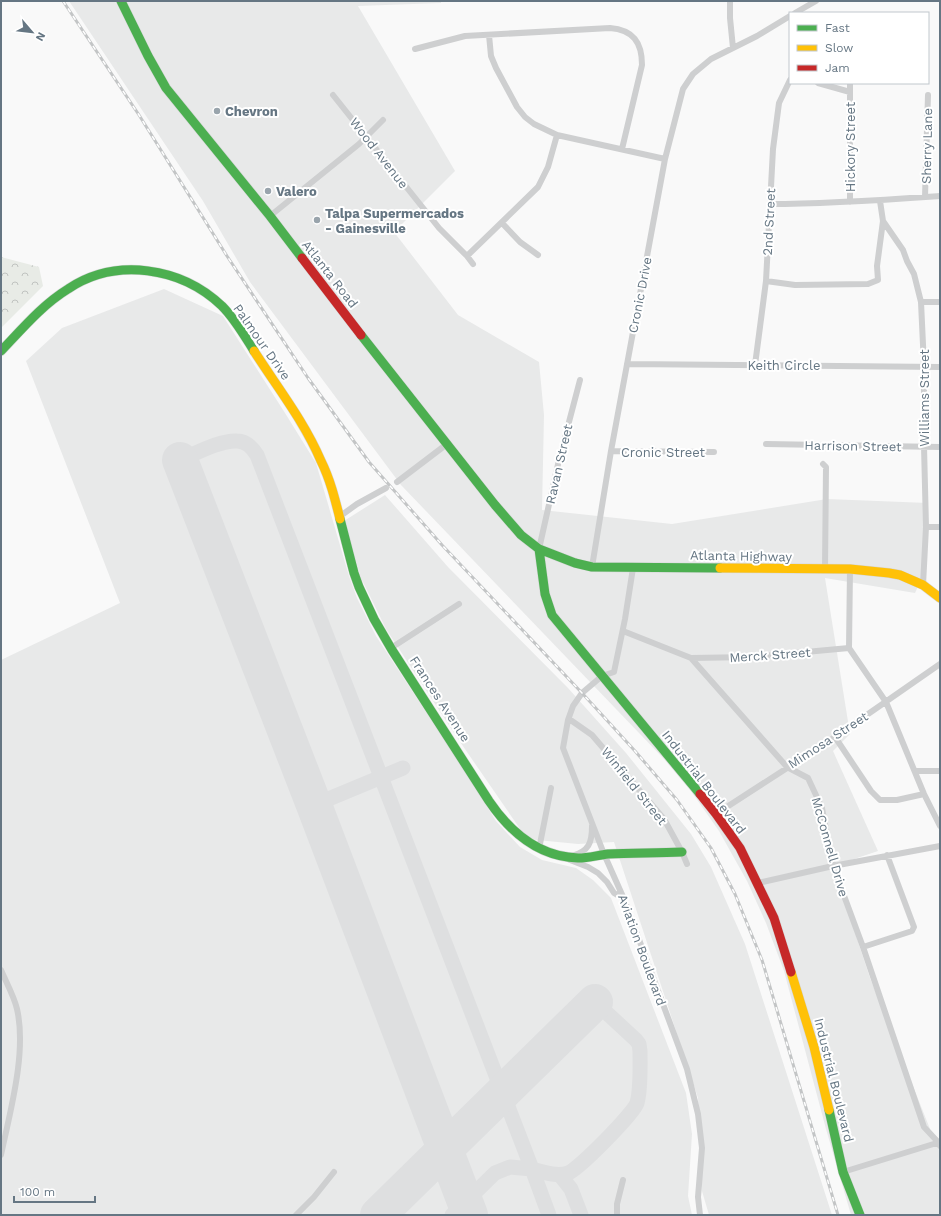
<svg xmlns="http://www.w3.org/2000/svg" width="941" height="1216" font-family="'Work Sans',sans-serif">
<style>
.built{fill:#e8e9e9}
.forest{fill:url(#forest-crowns)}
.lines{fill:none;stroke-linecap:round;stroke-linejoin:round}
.taxiway{stroke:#dedfe0;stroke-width:15}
.runway{stroke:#dedfe0;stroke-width:36}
.fast-casing{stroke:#d5d6d7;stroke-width:10}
.slow-casing{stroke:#d5d6d7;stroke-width:10}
.jam-casing{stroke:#d5d6d7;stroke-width:10}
.street{stroke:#cecfd0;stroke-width:6}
.fast{stroke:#4caf50;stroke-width:9}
.slow{stroke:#ffc107;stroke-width:9}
.jam{stroke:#c62828;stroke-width:9}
.rail-casing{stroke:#c3c5c6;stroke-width:3}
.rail{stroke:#fff;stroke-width:1.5;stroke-dasharray:4.5;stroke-linecap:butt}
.poi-dot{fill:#99a4ac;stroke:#fff;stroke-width:1.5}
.labels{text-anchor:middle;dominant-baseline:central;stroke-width:4;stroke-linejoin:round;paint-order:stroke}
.poi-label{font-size:13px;font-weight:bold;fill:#657683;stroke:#fff;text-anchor:start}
.street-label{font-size:13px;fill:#657683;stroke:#fff}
</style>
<defs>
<pattern id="forest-crowns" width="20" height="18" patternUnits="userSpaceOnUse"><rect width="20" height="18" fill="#e8ebe6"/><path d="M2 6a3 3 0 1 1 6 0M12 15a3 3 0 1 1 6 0" fill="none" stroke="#c0c3c0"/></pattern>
</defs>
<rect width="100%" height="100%" fill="#f9f9f9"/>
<path class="built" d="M69,1H441V3L358,6L455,171L394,232L458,315L539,362L544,415L542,510L672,524L827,499L928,503L924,573L915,593L825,578L850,734L833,751L878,851L833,866L870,978L934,1139L940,1146V1215H851L826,1129L784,971L766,923L747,881L719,831L691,791L664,759L401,485L250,282L203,201Z
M164,289L223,316L285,413L316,463L349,576L357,598L376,636L466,773L496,821L520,847L542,860L576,868L593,880L611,898L686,1093L692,1134L688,1196L692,1215H1V660L120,603L26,361L62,328Z
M385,495L448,567L568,688L626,753L691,834L711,867L745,944L832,1215H709L702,1191L698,1098L614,842L578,844L527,839L456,736L386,629L361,578L344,521Z"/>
<path class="forest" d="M1,257L39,267L43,286L1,328Z"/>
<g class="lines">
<path class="taxiway" d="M180,460C195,454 220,440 237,441C246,441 252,447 257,455L532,1169C543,1172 557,1177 568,1173C578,1170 634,1113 637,1103C641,1089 640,1066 640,1051L639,1044L636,1040L595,1002
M314,805L403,768
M560,1175L571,1189L581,1215
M452,1215L495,1173L510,1167L532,1169L549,1215"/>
<path class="runway" d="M180,460L314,805L470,1215
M378,1215L595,1002"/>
<defs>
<path id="fast" d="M121,1L148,56L166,88L270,216L302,258
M361,335L495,505L521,535L539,549L575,563L592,567L720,568
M1,351C22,329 42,305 68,289C116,257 181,267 222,306C235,319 244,335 254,351
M340,519L354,573L359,587L374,619L392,650L489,801C510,832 538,857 578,858C589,858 598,855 608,854C633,853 657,853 682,852
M539,549L545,594L552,615L700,794
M829,1110L843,1172L860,1215"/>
<path id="slow" d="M254,351C277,387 304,421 321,461C330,479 335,499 340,519
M720,568L850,569L889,573L900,575L923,585L940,598
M791,972L814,1047L829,1110"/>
<path id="jam" d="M302,258L361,335
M700,794L716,814L740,848L774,918L791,972"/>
</defs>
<use href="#fast" class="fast-casing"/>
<use href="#slow" class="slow-casing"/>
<use href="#jam" class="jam-casing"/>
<path class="street" d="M730,1V18L733,48
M795,13L816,1
M489,35L491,56L496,68L517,107L525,117L534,124L557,135L665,159
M415,49L465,36L610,28C633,30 642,42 642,65L622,149
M818,83L850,92V202
M850,83V92
M333,95L439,228L467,256L473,264
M925,197L928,95
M770,204C827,204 883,200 940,196
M270,216L359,144L383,120
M883,221L903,250L907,261L914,274L921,302L924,366V446L926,527L923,585
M502,223L520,242L538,255
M467,256L538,187L548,167L557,135
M766,281L795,285L868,284L878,280L877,266L883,221L880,201
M921,302H940
M627,364L940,367
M755,365L766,281L773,149L779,103L790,80
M766,444L940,447
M611,451L714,452
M823,464L826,467L825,569
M397,482L447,444
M339,517L357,504L386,488
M926,527H940
M539,549L559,460L580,380
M592,567L611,451L665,159L683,89L693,74L711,59L757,36L790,16
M633,568L625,619L614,672L602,676L582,693L573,706L568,720L563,748L604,854L624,899L687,1069L698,1114L702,1148L698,1197L700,1215
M850,569L849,648L886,702L924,794L940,826
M623,631L691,658L787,767L808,778L822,808L833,866L863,947L924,1127L938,1142L940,1146
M391,648L459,604
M691,658L752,657L849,648
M568,720L572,721L592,735L664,819L682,852L687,864
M835,737L871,791L880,800H897L924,794
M916,771H940
M716,814L835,737L940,664
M539,849L551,788
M572,856C589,851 592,843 592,826
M570,860L588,867L598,873L607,882L614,893L624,899
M758,883L833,866L940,846
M863,947L912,931L914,927L887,855
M1,970C6,982 14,996 17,1009C27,1052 10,1112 1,1155
M843,1172L940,1142
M296,1215L314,1197L334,1172
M617,1215V1204L623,1180"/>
<use href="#fast" class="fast"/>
<use href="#slow" class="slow"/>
<use href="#jam" class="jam"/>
<defs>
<path id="rail" d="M63,1L139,115L227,256L308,378L369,462L442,545L582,693L635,751L677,800L711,848L735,894L762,960L838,1215"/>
</defs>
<use href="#rail" class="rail-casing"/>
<use href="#rail" class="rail"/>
</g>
<g class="poi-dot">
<circle cx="217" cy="111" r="4"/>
<circle cx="268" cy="191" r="4"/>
<circle cx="317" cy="220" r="4"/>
</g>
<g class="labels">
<g class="poi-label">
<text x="225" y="111">Chevron</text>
<text x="276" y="191">Valero</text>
<text x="325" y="213">Talpa Supermercados<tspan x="325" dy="15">- Gainesville</tspan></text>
</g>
<g class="street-label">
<text transform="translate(927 146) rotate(-89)">Sherry Lane</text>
<text transform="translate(850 147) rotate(-90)">Hickory Street</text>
<text transform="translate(379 153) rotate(52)">Wood Avenue</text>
<text transform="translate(769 222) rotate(-87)">2nd Street</text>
<text transform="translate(330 274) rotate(52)">Atlanta Road</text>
<text transform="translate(640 295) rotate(-79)">Cronic Drive</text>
<text transform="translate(262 342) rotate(55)">Palmour Drive</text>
<text x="784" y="365">Keith Circle</text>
<text transform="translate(924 398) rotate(-90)">Williams Street</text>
<text transform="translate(853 446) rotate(1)">Harrison Street</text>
<text x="663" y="452">Cronic Street</text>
<text transform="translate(559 464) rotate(-77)">Ravan Street</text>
<text transform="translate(741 556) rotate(1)">Atlanta Highway</text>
<text transform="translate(770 655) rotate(-4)">Merck Street</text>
<text transform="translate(440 699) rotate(57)">Frances Avenue</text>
<text transform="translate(828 740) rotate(-33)">Mimosa Street</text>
<text transform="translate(704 782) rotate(52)">Industrial Boulevard</text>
<text transform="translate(634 786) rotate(51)">Winfield Street</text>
<text transform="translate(830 847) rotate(74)">McConnell Drive</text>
<text transform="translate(642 950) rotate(70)">Aviation Boulevard</text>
<text transform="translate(834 1080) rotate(76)">Industrial Boulevard</text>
</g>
</g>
<rect width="941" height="1216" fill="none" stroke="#657683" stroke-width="4"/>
<rect x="789" y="12" width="140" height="72" fill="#ffffff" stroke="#c1c8cd"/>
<rect x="797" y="25" width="20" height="6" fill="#4caf50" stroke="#c1c8cd"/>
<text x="825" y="32" font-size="12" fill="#657683">Fast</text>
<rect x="797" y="45" width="20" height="6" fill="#ffc107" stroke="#c1c8cd"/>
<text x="825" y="52" font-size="12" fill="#657683">Slow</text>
<rect x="797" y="65" width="20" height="6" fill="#c62828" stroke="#c1c8cd"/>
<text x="825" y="72" font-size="12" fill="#657683">Jam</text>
<g transform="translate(32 32) rotate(118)" stroke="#ffffff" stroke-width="3" paint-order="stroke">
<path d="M0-3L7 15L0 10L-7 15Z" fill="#657683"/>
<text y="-6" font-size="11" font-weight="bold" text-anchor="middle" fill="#657683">N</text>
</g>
<path d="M14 1196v6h81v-6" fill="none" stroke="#657683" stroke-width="2"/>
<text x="20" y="1196" font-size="12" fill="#657683" stroke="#ffffff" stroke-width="3" paint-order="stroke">100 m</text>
</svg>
